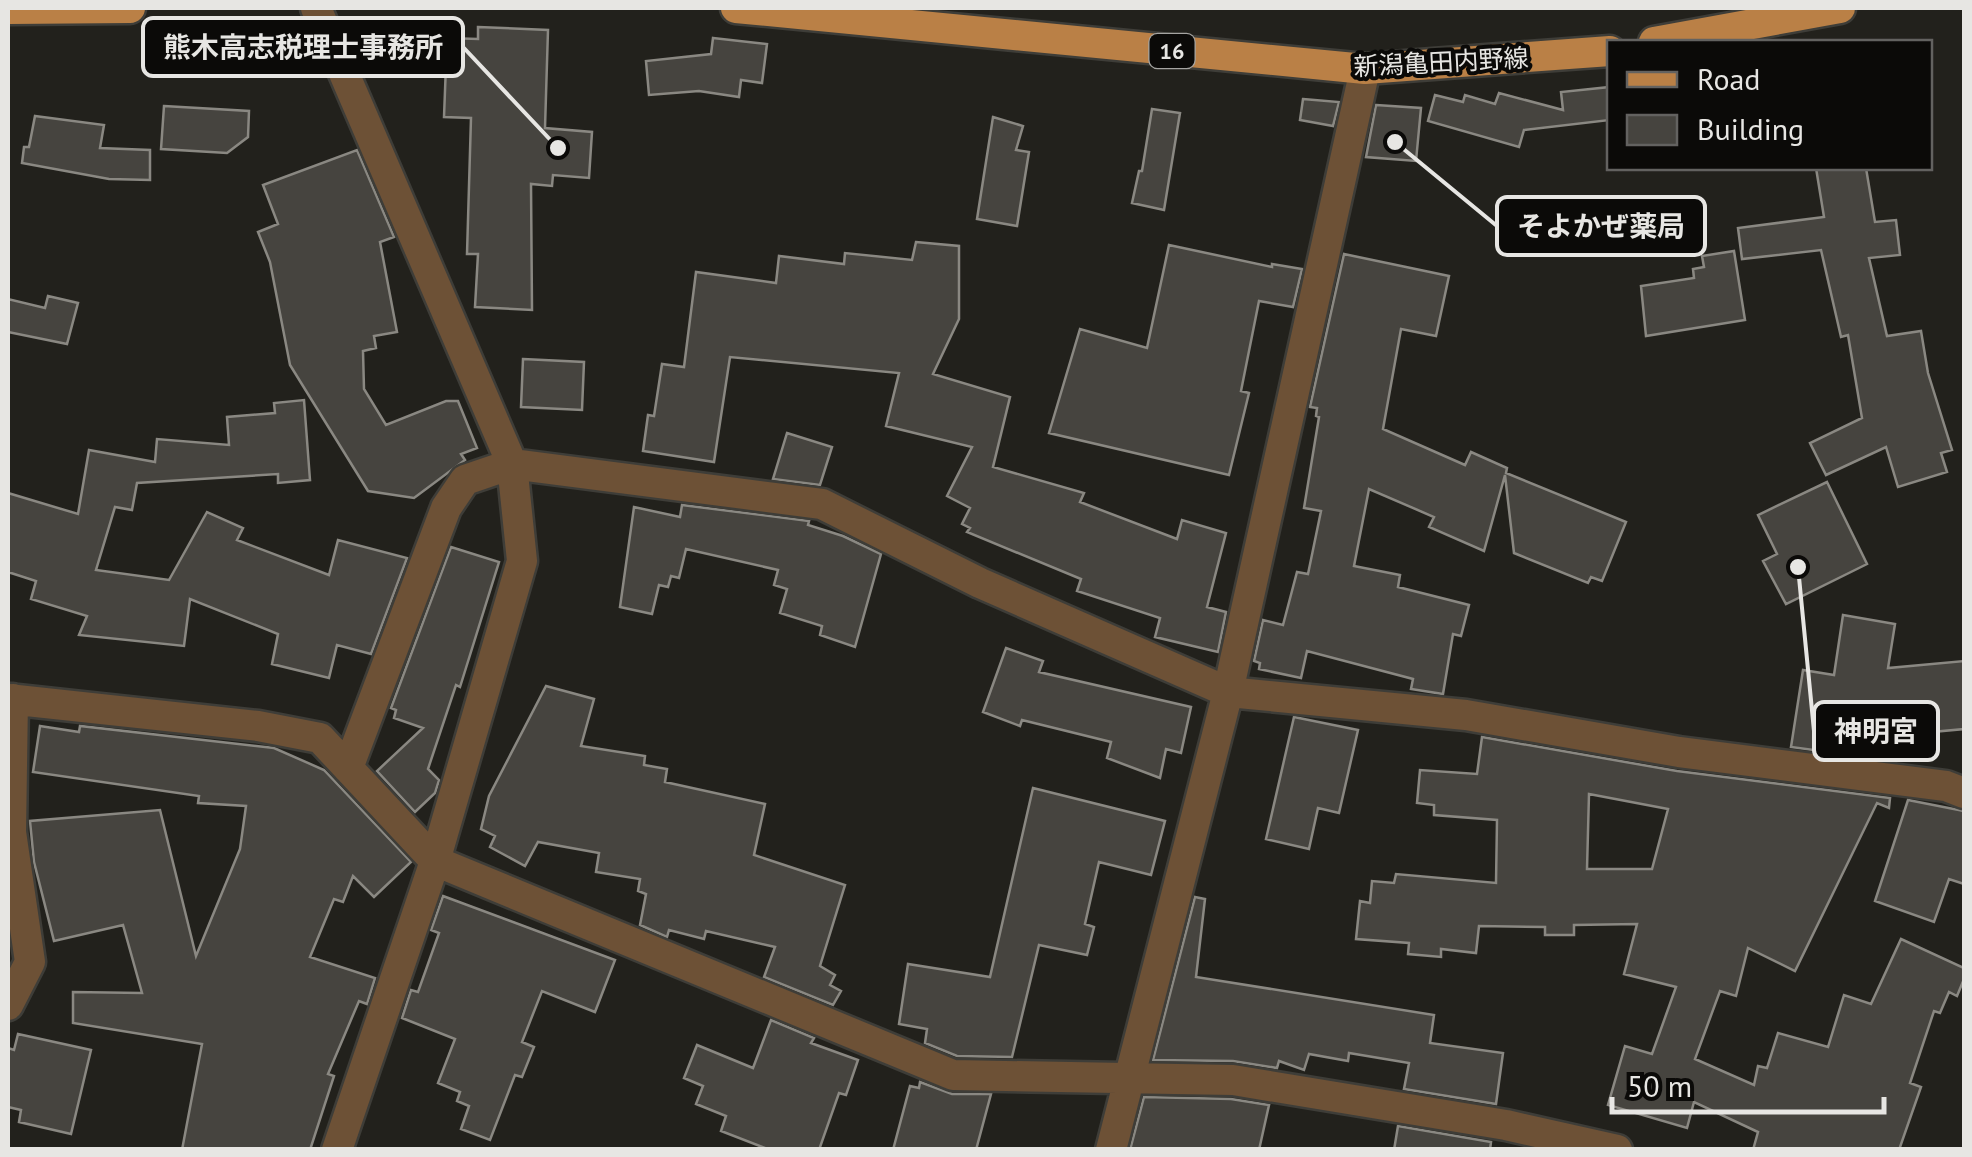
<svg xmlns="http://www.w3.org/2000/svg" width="1972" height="1157" font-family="'PT Sans','Noto Sans JP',sans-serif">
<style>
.building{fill:#46443f;stroke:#8a8882;stroke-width:2.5;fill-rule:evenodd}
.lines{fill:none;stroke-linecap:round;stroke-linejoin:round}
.minor-casing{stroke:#3e3d38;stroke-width:35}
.major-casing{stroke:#3e3d38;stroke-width:35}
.minor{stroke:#6d5136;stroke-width:30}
.major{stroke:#ba8046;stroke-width:30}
.labels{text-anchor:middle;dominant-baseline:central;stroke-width:8;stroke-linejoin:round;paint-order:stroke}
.shield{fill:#0b0a08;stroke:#a5a4a1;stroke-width:2.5}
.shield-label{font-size:22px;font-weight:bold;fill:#e7e6e3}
.street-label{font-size:25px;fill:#e7e6e3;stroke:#0b0a08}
.leader{fill:none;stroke:#e7e6e3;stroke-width:4}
.callout-dot{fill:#e7e6e3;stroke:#0b0a08;stroke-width:4}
.callout{fill:#0b0a08;stroke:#e7e6e3;stroke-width:4}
.callout-label{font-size:28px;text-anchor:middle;font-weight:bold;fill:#e7e6e3}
</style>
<rect width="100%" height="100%" fill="#22211c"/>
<path class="building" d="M478,27L548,30L545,128L592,132L589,178L553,175L552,186L531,184L532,310L475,307L478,254H467L471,118L444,117L447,38L478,39Z
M713,38L767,44L762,83L741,80L739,97L699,91L649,95L646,61L711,54Z
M1610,87V120L1524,130L1519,147L1428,121L1435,95L1463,102L1465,95L1495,104L1499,93L1563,110L1561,92Z
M1303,99L1339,102L1333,126L1300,120Z
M1376,105L1421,108L1416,161L1366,157Z
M164,106L249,111L248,137L227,153L161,149Z
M1152,109L1180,113L1164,210L1132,203L1139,171H1142Z
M35,116L104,125L100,148L150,150V180L109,179L22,163L24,147H29Z
M993,117L1023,126L1016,150L1029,152L1017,226L977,219Z
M357,150L394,237L380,242L397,332L374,336L376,348L363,351L364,389L386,425L446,401H458L477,448L461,454L465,460L414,498L368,491L290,365L270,262L258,232L278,224L263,185Z
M1816,168H1866L1875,222L1896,220L1900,255L1869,258L1887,336L1921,331L1928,373L1952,450L1941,453L1947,472L1898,487L1886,447L1826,475L1810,443L1862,418L1848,335L1841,337L1821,250L1742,259L1738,228L1824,217Z
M916,242L959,246V319L933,374L1010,397L993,467L1084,493L1080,502L1177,539L1182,520L1226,533L1207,607L1226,612L1218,652L1155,637L1160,618L1077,591L1081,579L967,532L970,528L962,524L970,508L947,496L972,447L886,426L899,373L730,357L714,462L643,451L648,415L654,416L662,364L684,367L696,272L776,283L779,256L844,264L845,253L912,260Z
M1169,245L1272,267V264L1302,269L1293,307L1259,301L1241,391L1249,393L1229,475L1049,433L1080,329L1147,348Z
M1734,251L1745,320L1646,336L1641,286L1694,278L1693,269L1704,267L1702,256Z
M1344,254L1449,276L1436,336L1401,329L1383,429L1465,465L1471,452L1507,468L1506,473L1626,522L1602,581L1591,577L1588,583L1514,553L1505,475L1484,551L1429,527L1434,517L1369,489L1354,566L1400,575L1398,587L1469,605L1461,636L1453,634L1443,694L1411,689L1413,679L1307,651L1301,678L1259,669L1260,663L1254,661L1263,620L1283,625L1297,572L1308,574L1321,511L1304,508L1319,417L1316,416L1317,408L1310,407Z
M48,296L78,303L67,344L8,332V299L45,308Z
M523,359L584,362L582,410L521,407Z
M304,400L310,480L278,483V474L137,483L132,510L115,507L96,570L169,580L207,512L243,528L237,540L329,575L338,540L407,558L371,654L337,645L329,678L272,664L278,634L190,599L184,646L79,635L87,616L31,599L36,581L8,572V493L78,514L89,450L155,462L157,439L229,445L227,417L275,413L274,403Z
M787,433L832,447L820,485L773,479Z
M1827,482L1867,564L1786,604L1763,561L1777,554L1758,515Z
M682,505L809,521L808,525L843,536L881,554L855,647L820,635L822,626L780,613L787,589L774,585L778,570L686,549L679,578L671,576L668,587L659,585L652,614L620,607L634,507L680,517Z
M451,547L499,562L460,687L456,685L428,769L439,780L435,793L415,812L377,771L423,728L394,718L396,710L391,708Z
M1843,615L1895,624L1888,668L1964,661V729L1900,735L1896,761L1791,747L1803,670L1834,675Z
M1006,648L1043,661L1039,672L1191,707L1181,753L1166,749L1160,778L1107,758L1111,742L1022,720L1020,726L983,712Z
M546,686L594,699L581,746L645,756L644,765L667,769L665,782L765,804L754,855L845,885L820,966L835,975L830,985L841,991L833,1005L764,977L775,947L706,931L704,939L669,930L667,937L640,925L646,894L638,891L640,879L596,872L599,853L538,842L525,866L490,847L495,836L481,829L489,796Z
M1294,717L1358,730L1339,813L1318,808L1309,849L1266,839Z
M40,726L79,732L80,726L274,748L324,770L411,862L374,897L353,876L343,902L334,899L310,957L375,978L367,1004L359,1001L328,1074L334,1076L310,1150H182L202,1044L73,1023V992L142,993L123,925L54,941L34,862L30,821L160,810L196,956L240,849L246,806L198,803L199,796L33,772Z
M1482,737L1677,771L1890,798L1889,808L1877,803L1795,971L1748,948L1736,996L1720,991L1695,1059L1754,1085L1758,1066L1767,1068L1778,1033L1828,1047L1844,995L1871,1004L1901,939L1964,968V979L1957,996L1949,992L1940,1013L1934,1011L1910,1083L1921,1087L1899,1150H1753L1758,1132L1694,1102L1687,1128L1608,1105L1625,1046L1652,1054L1676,987L1624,974L1637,924L1574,925V935H1545V927L1479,926L1476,953L1441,949V957L1408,954L1409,943L1356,939L1360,901L1370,903L1372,881L1394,883L1396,874L1496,883L1497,820L1434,815V805L1417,803L1420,770L1477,774ZM1589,794L1668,809L1652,869H1587Z
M1033,788L1165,821L1151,875L1099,862L1085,924L1094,927L1087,955L1039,945L1012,1057L957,1056L925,1043L927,1029L899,1024L908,964L990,977Z
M1908,800L1964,811V884L1949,879L1934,922L1875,901Z
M443,896L615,960L595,1012L542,991L522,1042L534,1047L522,1077L515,1075L490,1140L461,1129L469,1106L457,1101L460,1092L438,1083L455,1039L402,1018L411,990L418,992L439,933L431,930Z
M1195,897L1205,899L1196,977L1434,1015L1430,1043L1503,1053L1496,1104L1404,1089L1409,1063L1349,1053L1348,1061L1309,1054L1304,1070L1279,1061L1277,1068L1233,1061L1153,1060Z
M771,1020L814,1038L811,1043L858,1060L846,1095L839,1093L819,1150H770L721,1131L726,1116L696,1104L703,1086L684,1078L697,1045L753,1068Z
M18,1034L91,1050L71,1134L19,1122L21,1110L8,1107V1048L14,1050Z
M920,1082L952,1094H991L976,1150H893L910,1086L919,1088Z
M1144,1097L1231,1099L1269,1105L1259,1150H1130Z
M1398,1126L1491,1142L1490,1150H1394Z"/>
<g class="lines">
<defs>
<path id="minor" d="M316,8L512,464L522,561L435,861L337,1150
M8,699L258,726L320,738L435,861L953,1075L1233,1080L1506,1125L1617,1150
M348,768L446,508L465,480L512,464L822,504L980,583L1228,692L1466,715L1679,752L1946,786L1964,793
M8,1005L30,962L11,832L13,699
M1111,1150L1228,692L1365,69"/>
<path id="major" d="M736,8L1365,69L1610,51
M8,9L130,8
M1654,42L1840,8"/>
</defs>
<use href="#minor" class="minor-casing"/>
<use href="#major" class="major-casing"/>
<use href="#minor" class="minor"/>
<use href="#major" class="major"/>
</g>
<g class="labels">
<rect class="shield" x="1149.5" y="34" width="45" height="34" rx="8"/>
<g class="shield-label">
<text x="1172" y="51">16</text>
</g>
<g class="street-label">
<text transform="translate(1441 62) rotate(-3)">新潟亀田内野線</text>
</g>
</g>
<path class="leader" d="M558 148L463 47M1395 142L1497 226M1798 567L1814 731"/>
<g class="callout-dot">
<circle cx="558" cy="148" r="10"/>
<circle cx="1395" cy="142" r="10"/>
<circle cx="1798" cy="567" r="10"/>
</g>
<g class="callout">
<rect x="143" y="18" width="320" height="58" rx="10"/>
<rect x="1497" y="197" width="208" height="58" rx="10"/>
<rect x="1814" y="702" width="124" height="58" rx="10"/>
</g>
<g class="callout-label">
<text x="303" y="57">熊木高志税理士事務所</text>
<text x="1601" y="236">そよかぜ薬局</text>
<text x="1876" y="741">神明宮</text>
</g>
<rect width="1972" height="1157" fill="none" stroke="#e7e6e3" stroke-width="20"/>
<rect x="1607" y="40" width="325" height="130" fill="#0b0a08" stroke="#636260" stroke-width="2.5"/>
<rect x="1627" y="72" width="50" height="15" fill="#ba8046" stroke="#636260" stroke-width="2.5"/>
<text x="1697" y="90" font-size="30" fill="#e7e6e3">Road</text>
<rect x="1627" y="115" width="50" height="30" fill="#46443f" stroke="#636260" stroke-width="2.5"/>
<text x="1697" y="140" font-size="30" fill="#e7e6e3">Building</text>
<path d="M1612 1097v15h272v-15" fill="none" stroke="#e7e6e3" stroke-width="5"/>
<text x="1627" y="1097" font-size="30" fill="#e7e6e3" stroke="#0b0a08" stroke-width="8" paint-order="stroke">50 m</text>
</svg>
